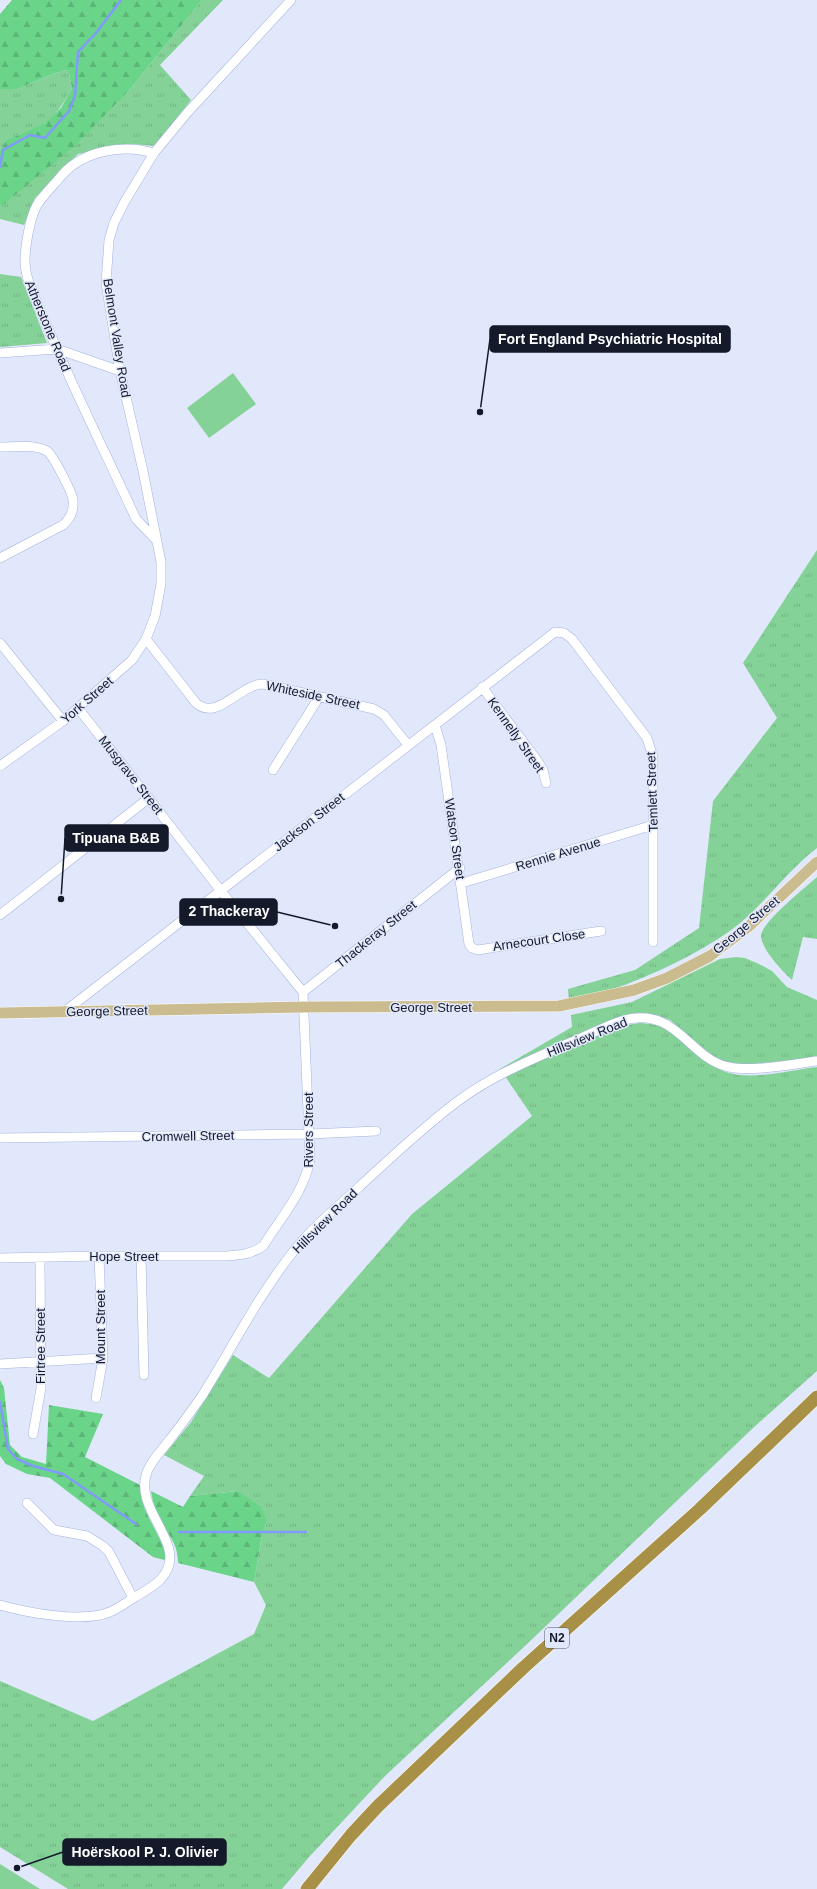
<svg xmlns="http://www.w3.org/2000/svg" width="817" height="1889" font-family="Arial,sans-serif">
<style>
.grass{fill:url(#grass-tufts)}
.forest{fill:url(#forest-firs)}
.park{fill:#85d298}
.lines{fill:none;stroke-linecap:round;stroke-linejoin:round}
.stream{stroke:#819afb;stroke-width:2.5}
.minor-casing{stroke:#a4b2df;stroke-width:10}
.major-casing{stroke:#fff;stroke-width:12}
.highway-casing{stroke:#fff;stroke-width:14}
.minor{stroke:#fff;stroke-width:9}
.major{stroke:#cbbc90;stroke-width:11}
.highway{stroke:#a89046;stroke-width:13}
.labels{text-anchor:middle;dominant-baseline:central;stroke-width:3;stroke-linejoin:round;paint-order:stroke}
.shield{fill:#e2e8fb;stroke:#525869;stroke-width:1}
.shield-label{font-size:12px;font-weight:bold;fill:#151a2b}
.street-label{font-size:13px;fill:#151a2b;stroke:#e2e8fb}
.leader{fill:none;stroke:#151a2b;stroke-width:1.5}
.callout-dot{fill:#151a2b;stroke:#e2e8fb;stroke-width:1.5}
.callout{fill:#151a2b;stroke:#151a2b;stroke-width:1.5}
.callout-label{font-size:14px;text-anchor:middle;font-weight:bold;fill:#fff}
</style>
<defs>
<pattern id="grass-tufts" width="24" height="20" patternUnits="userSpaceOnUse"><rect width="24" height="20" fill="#85d298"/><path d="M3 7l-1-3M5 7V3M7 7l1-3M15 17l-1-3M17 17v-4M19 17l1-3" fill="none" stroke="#72b483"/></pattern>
<pattern id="forest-firs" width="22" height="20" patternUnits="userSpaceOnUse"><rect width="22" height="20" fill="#6ad489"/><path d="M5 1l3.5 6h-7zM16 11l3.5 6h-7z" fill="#5bb576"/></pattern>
</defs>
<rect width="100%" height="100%" fill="#e2e8fb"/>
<path class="grass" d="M202,0H223L160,65L191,100L155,146L131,144L78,154L35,198L24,225L0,219V207L131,88Z
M66,70L69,74L72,88C65,100 58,114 45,123C28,134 14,131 0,150V89H17L53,74Z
M0,274L21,277L47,343L0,347Z
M817,550V848C791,868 771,895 747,917C717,945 658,973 619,987C603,993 586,996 569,1000L568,989L635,970L699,928L713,801L777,718L743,663Z
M817,877V939L803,937L792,980C782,971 763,951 761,937C759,924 806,887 817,877Z
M736,957L745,958L759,964L772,971L787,987L817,1000V1058L739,1065L723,1062L709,1053L670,1020L661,1017L635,1016L501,1071L500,1069L572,1027L571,1015L632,1002L720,959Z
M640,1023C650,1024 658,1024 667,1029C689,1041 704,1066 729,1073C754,1080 791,1070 817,1067V1371L752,1429L525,1646L385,1776L310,1856L282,1889H68L0,1847V1681L93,1721L254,1634L266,1605L254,1582L262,1535L267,1521L238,1491L190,1496L204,1476L164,1455L191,1422L233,1355L269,1378L412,1214L532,1116L505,1076L615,1027Z"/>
<path class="forest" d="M12,0H202L131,88L77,144L0,207V150L7,140L45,123L61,108L72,88L69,74L66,70L53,74L17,89H0V14Z
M0,1380L4,1388L10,1445L22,1457L46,1464L49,1405L103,1414L85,1457L140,1485C140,1513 162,1534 168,1561L153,1557L50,1478L27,1474L6,1464L0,1456Z
M151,1491L183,1507L190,1496L238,1491L261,1507L267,1521L262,1535L254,1582L178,1563C178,1542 167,1535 159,1517C155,1509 152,1500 151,1491Z"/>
<path class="park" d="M233,373L256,404L209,438L187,408Z
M0,1864L40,1889H0Z"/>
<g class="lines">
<path class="stream" d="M0,167L3,150L30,135L45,138L69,111L75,96L78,52L96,33L121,0
M0,1402L8,1449L17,1459L33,1466L63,1474L136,1524
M179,1532H306"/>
<defs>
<path id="minor" d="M154,153C124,144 84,150 62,175C54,185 44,194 37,205C30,217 25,247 25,261C25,282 39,305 46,324C74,390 106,454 136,519L157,541
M0,353L57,349L120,371
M0,447C14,447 34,444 47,451C53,455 72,492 73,500C74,510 70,519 63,525L0,558
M146,639L196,703C217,722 240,684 263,684L374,709L384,715L408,745
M0,643L63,721
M482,687L536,759L543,770L546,783
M78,708L221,891L303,992
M435,725L441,745L469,944L472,948L478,950L601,931
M0,766L63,721L132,660L146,639L155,616L161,584V562L143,471L120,371L106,283L109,240L114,223L124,203L154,153L187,113L291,0
M273,770L316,702L318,696
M462,883L653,825
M0,915L149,798
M303,992L460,868
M64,1012L555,632L564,633L572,639L647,738L653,757V942
M0,1138L310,1134L376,1131
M141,1256L144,1375
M0,1258L99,1256H227C240,1255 252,1254 263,1246C280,1219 305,1191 310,1159L303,992
M0,1364L103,1358
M96,1398L103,1358L99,1256
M33,1434L41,1388L40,1258
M27,1503L54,1530L87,1536L103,1546L109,1552L133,1598
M0,1605C29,1613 82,1623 110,1612C119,1608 127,1602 135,1597C144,1592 153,1587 160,1580C193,1546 132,1512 147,1472C152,1459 163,1449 171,1438C182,1424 192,1410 202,1396C232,1348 258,1296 293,1252C312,1227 338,1207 360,1186C392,1157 423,1127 458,1101C490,1077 530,1060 567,1044C585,1037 603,1027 621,1021C677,1004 688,1059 729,1067C752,1072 793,1064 817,1061"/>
<path id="major" d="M0,1013L304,1007L559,1006L634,990L667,978L710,956L748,927L817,862"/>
<path id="highway" d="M307,1889L351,1835L378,1806L523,1668L700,1509L817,1397"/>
</defs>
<use href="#minor" class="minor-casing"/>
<use href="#major" class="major-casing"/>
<use href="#highway" class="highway-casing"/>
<use href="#minor" class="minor"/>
<use href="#major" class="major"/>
<use href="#highway" class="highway"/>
</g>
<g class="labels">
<rect class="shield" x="545" y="1628" width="24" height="20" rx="3"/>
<g class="shield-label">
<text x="557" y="1638">N2</text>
</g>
<g class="street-label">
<text transform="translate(48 326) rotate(67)">Atherstone Road</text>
<text transform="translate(117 338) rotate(81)">Belmont Valley Road</text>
<text transform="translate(313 695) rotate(12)">Whiteside Street</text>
<text transform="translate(87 700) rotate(-41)">York Street</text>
<text transform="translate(516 735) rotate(55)">Kennelly Street</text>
<text transform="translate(131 775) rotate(52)">Musgrave Street</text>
<text transform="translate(652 792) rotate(-92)">Temlett Street</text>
<text transform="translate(309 822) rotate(-38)">Jackson Street</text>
<text transform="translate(455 839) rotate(82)">Watson Street</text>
<text transform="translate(558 854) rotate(-17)">Rennie Avenue</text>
<text transform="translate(746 925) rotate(-40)">George Street</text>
<text transform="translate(376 934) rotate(-39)">Thackeray Street</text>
<text transform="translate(539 940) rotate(-8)">Arnecourt Close</text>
<text x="431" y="1007">George Street</text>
<text transform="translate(107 1011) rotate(-1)">George Street</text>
<text transform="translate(587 1037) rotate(-22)">Hillsview Road</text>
<text transform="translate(308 1130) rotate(-90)">Rivers Street</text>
<text transform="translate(188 1136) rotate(-1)">Cromwell Street</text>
<text transform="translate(325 1221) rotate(-45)">Hillsview Road</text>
<text x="124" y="1256">Hope Street</text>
<text transform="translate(100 1327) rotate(-90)">Mount Street</text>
<text transform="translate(40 1346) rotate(-90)">Firtree Street</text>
</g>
</g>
<path class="leader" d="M480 412L490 339M61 899L65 838M335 926L277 912M17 1868L63 1852"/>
<g class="callout-dot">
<circle cx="480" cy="412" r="4"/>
<circle cx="61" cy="899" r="4"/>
<circle cx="335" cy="926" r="4"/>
<circle cx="17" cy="1868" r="4"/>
</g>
<g class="callout">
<rect x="490" y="326" width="240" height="26" rx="4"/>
<rect x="65" y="825" width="103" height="26" rx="4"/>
<rect x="180" y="899" width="97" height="26" rx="4"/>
<rect x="63" y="1839" width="163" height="26" rx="4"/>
</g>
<g class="callout-label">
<text x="610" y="344">Fort England Psychiatric Hospital</text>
<text x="116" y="843">Tipuana B&amp;B</text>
<text x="229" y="916">2 Thackeray</text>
<text x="145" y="1857">Hoërskool P. J. Olivier</text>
</g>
</svg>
